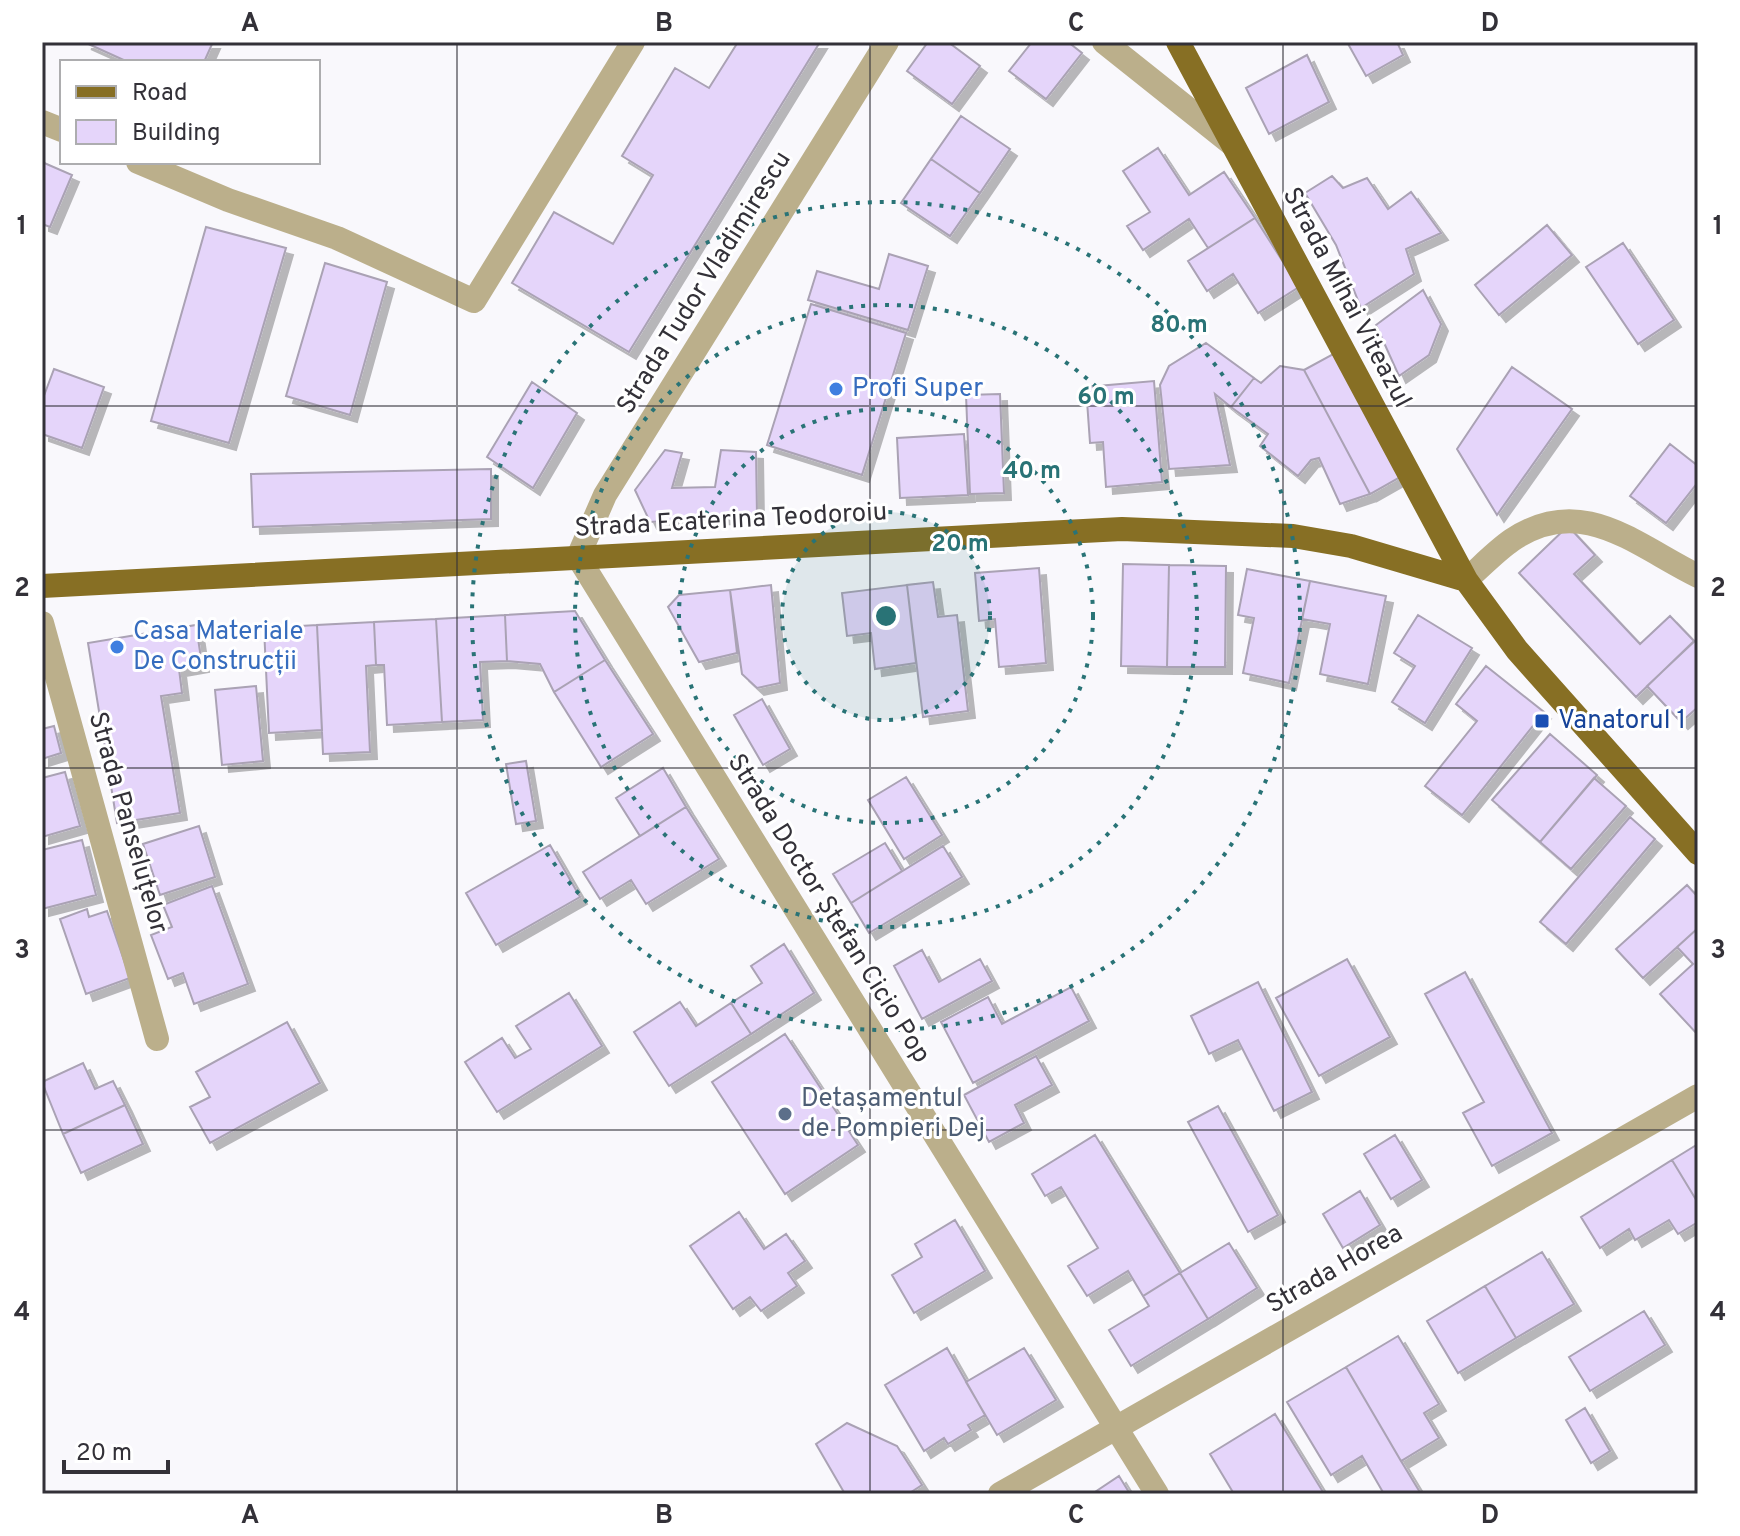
<svg xmlns="http://www.w3.org/2000/svg" width="1740" height="1536" font-family="Overpass,sans-serif">
<style>
.building{fill:#e5d5fa;stroke:#aaa2b4;stroke-width:2;filter:url(#shadow)}
.lines{fill:none;stroke-linecap:round;stroke-linejoin:round}
.minor{stroke:#bbaf8b;stroke-width:24}
.major{stroke:#876f24;stroke-width:24}
.grid{fill:none;stroke:#333138;stroke-width:2;stroke-opacity:0.55}
.ring{fill:none;stroke:#297376;stroke-width:4;stroke-dasharray:4 8}
.shop-dot{fill:#3f7fe0;stroke:#fff;stroke-width:3}
.transit-dot{fill:#1a4fb4;stroke:#fff;stroke-width:3}
.service-dot{fill:#5c6f8a;stroke:#fff;stroke-width:3}
.labels{text-anchor:middle;dominant-baseline:central;stroke-width:6;stroke-linejoin:round;paint-order:stroke}
.street-label{font-size:26px;fill:#333138;stroke:#fff}
.shop-label{font-size:26px;fill:#366cbe;stroke:#fff;text-anchor:start}
.transit-label{font-size:26px;fill:#164399;stroke:#fff;text-anchor:start}
.service-label{font-size:26px;fill:#4e5e75;stroke:#fff;text-anchor:start}
.centre{fill:#297376;stroke:#fff;stroke-width:4}
.ring-label{font-size:24px;text-anchor:middle;font-weight:bold;fill:#297376;stroke:#fff;stroke-width:6;stroke-linejoin:round;paint-order:stroke}
.neatline{fill:none;stroke:#333138;stroke-width:3}
.grid-label{font-size:26px;text-anchor:middle;font-weight:bold;fill:#333138}
</style>
<defs>
<filter id="shadow"><feDropShadow dx="7" dy="7" stdDeviation="0" flood-color="#0004"/></filter>
</defs>
<rect width="100%" height="100%" fill="#f9f8fc"/>
<path class="building" d="M84,42H213L204,62H128Z
M738,42H820L629,352L512,283L554,212L613,244L653,175L622,156L675,68L709,88Z
M928,42H948L980,66L952,104L907,71Z
M1032,42H1068L1082,53L1046,99L1009,71Z
M1347,42H1397L1403,55L1366,76Z
M1307,55L1329,102L1269,134L1246,88Z
M961,116L1010,149L980,193L931,159Z
M1158,148L1189,195L1224,172L1255,218L1208,248L1189,219L1143,250L1127,226L1150,212L1123,171Z
M931,159L980,193L950,236L901,203Z
M42,162L72,175L50,227L42,224Z
M1332,176L1343,188L1367,178L1388,209L1411,192L1441,233L1406,249L1414,274L1361,308L1336,245L1305,193Z
M1255,218L1299,287L1258,313L1233,274L1207,291L1188,261Z
M1547,225L1572,255L1499,315L1475,285Z
M206,227L286,248L229,443L151,421Z
M1623,243L1674,320L1638,344L1586,267Z
M889,254L928,266L908,330L808,300L817,271L879,289Z
M325,263L387,282L350,415L286,396Z
M1423,290L1441,324L1429,355L1399,376L1376,325Z
M811,304L906,333L862,475L767,445Z
M1206,343L1254,378L1231,407L1215,394L1230,465L1169,469L1160,385L1169,366Z
M1335,353L1400,477L1370,494L1304,370Z
M1280,366L1304,370L1370,494L1340,504L1319,458L1311,460L1298,476L1260,446L1268,434L1231,407L1254,378L1261,383Z
M1512,367L1572,409L1497,515L1457,449Z
M54,369L104,387L82,448L42,434V401Z
M1154,381L1162,482L1106,487L1103,442L1090,443L1086,387Z
M532,382L577,413L533,488L487,457Z
M1000,394L1004,493L970,494L966,395Z
M964,434L968,495L900,498L897,438Z
M1670,444L1698,466V482L1666,523L1630,496Z
M665,450L682,453L672,488L715,487L721,450L756,452L757,515L650,522L635,490Z
M491,469V519L253,527L251,474Z
M1568,526L1595,555L1574,574L1640,644L1670,616L1694,641L1636,697L1519,573Z
M1123,564L1169,565L1167,667L1121,666Z
M1169,565L1226,566L1225,667H1167Z
M1039,568L1046,663L999,667L995,619L979,621L975,573Z
M1247,569L1310,581L1289,683L1243,673L1254,618L1238,615Z
M1310,581L1386,596L1368,684L1320,674L1330,624L1302,619Z
M933,582L938,617L957,615L968,711L923,717L907,585Z
M771,585L780,683L757,688L742,674L730,590Z
M907,585L916,663L875,669L871,633L847,636L842,593Z
M730,590L737,653L699,662L668,607L679,595Z
M575,611L605,660L554,692L540,664L507,661L505,615Z
M505,615L507,661L480,662L483,720L442,722L436,619Z
M1418,615L1472,648L1425,723L1392,702L1415,666L1394,653Z
M436,619L442,722L387,725L384,665H376L374,622Z
M374,622L376,665L366,666L370,752L323,754L317,625Z
M196,625L202,665L179,669L182,693L161,696L180,813L117,823L88,643Z
M317,625L322,730L269,733L264,628Z
M1698,638V707L1681,722L1647,686Z
M605,660L653,734L601,767L554,692Z
M1486,666L1544,712L1462,815L1425,786L1477,721L1456,704Z
M256,686L263,761L222,765L215,690Z
M762,699L790,749L763,765L734,715Z
M54,726L61,753L42,759V729Z
M1550,734L1597,775L1540,842L1492,800Z
M526,761L536,821L516,824L506,764Z
M663,768L686,807L640,836L616,798Z
M65,772L80,826L42,837V778Z
M906,777L942,835L904,859L868,800Z
M1594,778L1626,806L1571,869L1540,842Z
M686,807L719,859L646,904L631,880L600,899L583,872Z
M1630,817L1655,839L1566,944L1540,922Z
M199,826L215,877L160,895L143,844Z
M82,840L96,895L42,909V850Z
M885,843L902,871L851,903L833,874Z
M550,845L580,897L496,945L466,893Z
M943,846L962,877L869,933L851,903Z
M1687,885L1698,897V928L1643,978L1616,949Z
M212,886L248,984L194,1004L183,973L168,979L151,935L172,927L163,905Z
M87,909L89,917L107,911L130,978L86,994L60,919Z
M1698,928V1035L1660,994L1693,964L1677,947Z
M784,944L814,993L751,1034L731,1003L762,983L751,966Z
M922,950L939,982L980,959L992,981L922,1019L894,966Z
M1347,959L1390,1037L1319,1076L1276,998Z
M1465,972L1552,1133L1492,1166L1463,1113L1484,1102L1425,994Z
M1258,982L1312,1092L1274,1111L1238,1040L1209,1054L1191,1016Z
M1071,987L1089,1021L973,1083L941,1022L988,997L1002,1024Z
M569,993L602,1046L497,1112L465,1062L502,1038L515,1058L531,1049L516,1026Z
M680,1002L696,1026L731,1003L751,1034L669,1086L634,1032Z
M287,1022L320,1083L210,1143L190,1107L210,1097L196,1072Z
M785,1034L858,1145L785,1194L712,1082Z
M1036,1056L1052,1085L1015,1105L1024,1123L989,1142L964,1095Z
M83,1063L95,1089L113,1081L125,1105L63,1134L42,1082Z
M125,1105L143,1144L81,1173L63,1134Z
M1218,1106L1278,1215L1248,1232L1188,1122Z
M1095,1135L1180,1273L1143,1296L1128,1271L1087,1296L1068,1266L1098,1248L1061,1187L1045,1196L1032,1174Z
M1395,1135L1422,1180L1391,1199L1364,1154Z
M1698,1144V1203L1672,1160Z
M1672,1160L1698,1203V1222L1678,1234L1669,1220L1635,1240L1629,1229L1600,1248L1581,1217Z
M1360,1191L1380,1225L1343,1248L1323,1214Z
M739,1212L764,1249L786,1234L805,1261L788,1273L797,1286L761,1311L750,1297L733,1309L690,1246Z
M955,1220L985,1271L914,1313L892,1275L922,1257L915,1244Z
M1229,1243L1257,1288L1208,1319L1180,1273Z
M1542,1252L1574,1304L1516,1338L1485,1286Z
M1180,1273L1208,1319L1131,1366L1109,1330L1149,1306L1143,1296Z
M1485,1286L1516,1338L1458,1373L1427,1321Z
M1644,1311L1665,1345L1590,1391L1569,1357Z
M1398,1336L1439,1404L1424,1413L1439,1438L1401,1461L1346,1367Z
M947,1348L985,1415L968,1425L971,1430L948,1444L944,1438L924,1451L885,1385Z
M1024,1348L1056,1400L997,1435L966,1382Z
M1346,1367L1401,1461L1421,1494H1384L1362,1456L1331,1475L1287,1402Z
M1585,1408L1610,1451L1591,1463L1566,1420Z
M1275,1414L1323,1492L1319,1494H1234L1210,1454Z
M847,1423L897,1446L922,1485L908,1494H845L816,1444Z
M1119,1476L1130,1494H1092Z"/>
<g class="lines">
<path class="minor" d="M887,42L605,495L578,557L1157,1494
M1104,42L1232,144
M42,122L62,130
M138,162L228,200L337,238L474,301L633,42
M1466,580C1481,567 1496,551 1512,540C1582,493 1635,545 1698,576
M42,623L157,1039
M1000,1494L1698,1096"/>
<path class="major" d="M1178,42L1466,580L1517,650L1698,853
M42,586L1122,529L1293,536L1351,546L1466,580"/>
</g>
<path class="grid" d="M457,42V1494M870,42V1494M1283,42V1494M42,406H1698M42,768H1698M42,1130H1698"/>
<circle cx="886" cy="616" r="104" fill="#297376" fill-opacity=".12"/>
<g class="ring">
<circle cx="886" cy="616" r="104"/>
<circle cx="886" cy="616" r="207"/>
<circle cx="886" cy="616" r="311"/>
<circle cx="886" cy="616" r="414"/>
</g>
<g class="shop-dot">
<circle cx="836" cy="389" r="8"/>
<circle cx="117" cy="647" r="8"/>
</g>
<rect class="transit-dot" x="1534" y="713" width="16" height="16" rx="4"/>
<circle class="service-dot" cx="785" cy="1114" r="8"/>
<g class="labels">
<g class="street-label">
<text transform="translate(705 283) rotate(-58)">Strada Tudor Vladimirescu</text>
<text transform="translate(1346 298) rotate(62)">Strada Mihai Viteazul</text>
<text transform="translate(731 521) rotate(-3)">Strada Ecaterina Teodoroiu</text>
<text transform="translate(127 823) rotate(74)">Strada Panseluțelor</text>
<text transform="translate(828 909) rotate(58)">Strada Doctor Ștefan Cicio Pop</text>
<text transform="translate(1335 1270) rotate(-30)">Strada Horea</text>
</g>
<g class="shop-label">
<text x="852" y="389">Profi Super</text>
<text x="133" y="632">Casa Materiale<tspan x="133" dy="30">De Construcții</tspan></text>
</g>
<g class="transit-label">
<text x="1558" y="721">Vanatorul 1</text>
</g>
<g class="service-label">
<text x="801" y="1099">Detașamentul<tspan x="801" dy="30">de Pompieri Dej</tspan></text>
</g>
</g>
<circle cx="886" cy="616" r="12" class="centre"/>
<g class="ring-label">
<text x="1179" y="332">80 m</text>
<text x="1106" y="404">60 m</text>
<text x="1032" y="478">40 m</text>
<text x="960" y="551">20 m</text>
</g>
<rect width="1740" height="1536" fill="none" stroke="#ffffff" stroke-width="88"/>
<rect x="60" y="60" width="260" height="104" fill="#ffffff" stroke="#adadaf" stroke-width="2"/>
<rect x="76" y="86" width="40" height="12" fill="#876f24" stroke="#adadaf" stroke-width="2"/>
<text x="132" y="100" font-size="24" fill="#333138">Road</text>
<rect x="76" y="120" width="40" height="24" fill="#e5d5fa" stroke="#adadaf" stroke-width="2"/>
<text x="132" y="140" font-size="24" fill="#333138">Building</text>
<path d="M64 1460v12h104v-12" fill="none" stroke="#333138" stroke-width="4"/>
<text x="76" y="1460" font-size="24" fill="#333138" stroke="#ffffff" stroke-width="6" paint-order="stroke">20 m</text>
<rect x="44" y="44" width="1652" height="1448" class="neatline"/>
<g class="grid-label">
<text x="250" y="31">A</text>
<text x="664" y="31">B</text>
<text x="1076" y="31">C</text>
<text x="1490" y="31">D</text>
<text x="22" y="234">1</text>
<text x="1718" y="234">1</text>
<text x="22" y="596">2</text>
<text x="1718" y="596">2</text>
<text x="22" y="958">3</text>
<text x="1718" y="958">3</text>
<text x="22" y="1320">4</text>
<text x="1718" y="1320">4</text>
<text x="250" y="1523">A</text>
<text x="664" y="1523">B</text>
<text x="1076" y="1523">C</text>
<text x="1490" y="1523">D</text>
</g>
</svg>
